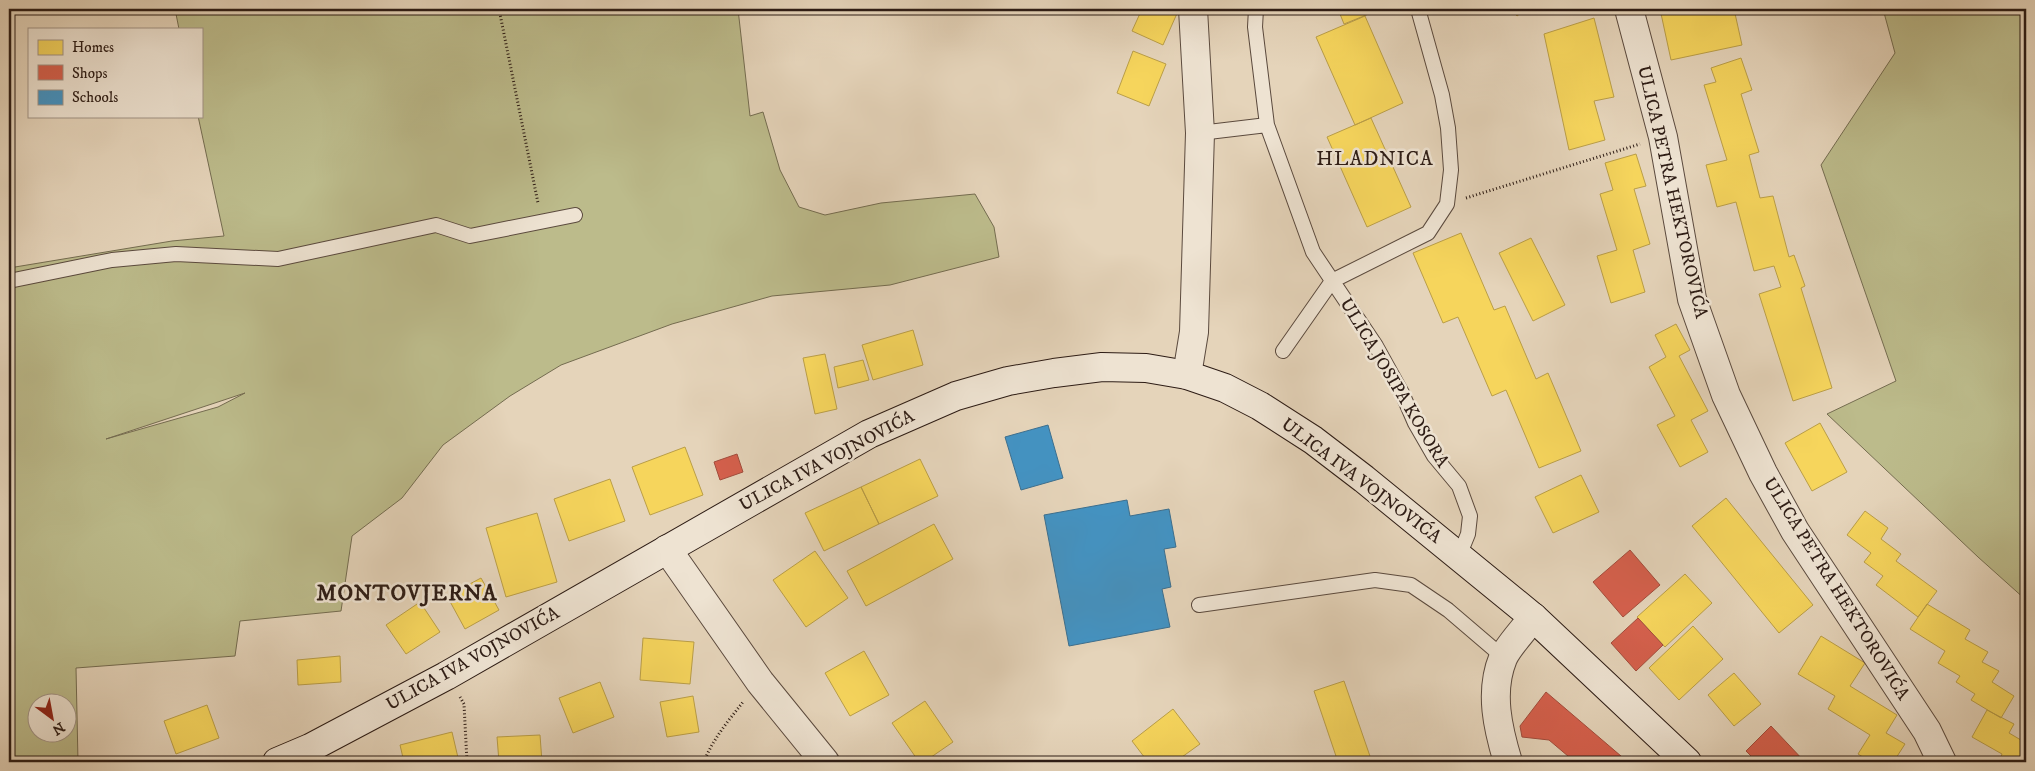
<svg xmlns="http://www.w3.org/2000/svg" width="2035" height="771" font-family="'IM FELL DW Pica',serif">
<style>
.green{fill:#bcbb8b;stroke:#746c50;fill-rule:evenodd}
.homes{fill:#f6d55c;stroke:#ba9e47}
.shops{fill:#d6604d;stroke:#a34c3c}
.schools{fill:#4393c3;stroke:#3c6f8f}
.lines{fill:none;stroke-linecap:round;stroke-linejoin:round}
.service-casing{stroke:#5b4a3e;stroke-width:16}
.minor-casing{stroke:#5b4a3e;stroke-width:30}
.secondary-casing{stroke:#2d1c15;stroke-width:30}
.path{stroke:#2d1c15;stroke-width:3;stroke-dasharray:1 2.5;stroke-linecap:butt}
.service{stroke:#eee3d2;stroke-width:14}
.minor{stroke:#eee3d2;stroke-width:28}
.secondary{stroke:#eee3d2;stroke-width:28}
.labels{text-anchor:middle;dominant-baseline:central;stroke-width:5;stroke-linejoin:round;paint-order:stroke}
.street-label{font-size:18px;fill:#2d1c15;stroke:#eee3d2}
.quarter-label{font-size:20px;letter-spacing:1px;fill:#2d1c15;stroke:#eee3d2}
.district-label{font-size:22px;font-weight:bold;letter-spacing:1px;fill:#2d1c15;stroke:#eee3d2}
</style>
<rect width="100%" height="100%" fill="#e5d4ba"/>
<filter id="stains"><feTurbulence type="fractalNoise" baseFrequency=".004" numOctaves="4"/><feColorMatrix values="0 0 0 0 .2 0 0 0 0 .09 0 0 0 0 .02 0 0 0 .5 -.17"/></filter>
<radialGradient id="worn" r=".72"><stop offset=".6" stop-color="#630" stop-opacity="0"/><stop offset="1" stop-color="#630" stop-opacity=".3"/></radialGradient>
<path class="green" d="M175,9H738L750,116L763,112L780,170L799,207L825,215L881,203L975,194L994,227L999,257L890,285L772,296L672,324L561,365L510,396L443,445L402,498L352,536L341,611L240,621L235,656L76,668L78,762H9V268L172,241L224,236L198,116H201V29H179ZM245,393L218,407L106,439ZM38,704H68V734H38Z
M1883,9H2026V600L1978,557L1827,414L1896,381L1821,165L1895,53Z"/>
<path class="homes" d="M1142,9H1179L1163,45L1132,31Z
M1338,9H1381L1344,24Z
M1511,9H1526L1517,16Z
M1660,9H1719V11L1734,9L1742,45L1671,60Z
M1365,16L1403,103L1355,125L1316,37Z
M1594,18L1614,97L1594,101L1605,140L1569,150L1544,34Z
M1133,51L1166,64L1149,106L1117,93Z
M1741,58L1752,90L1741,94L1759,152L1749,155L1760,198L1773,196L1789,257L1794,255L1805,286L1801,288L1832,388L1793,401L1759,294L1781,287L1774,266L1754,271L1736,202L1717,207L1706,165L1727,160L1704,85L1716,82L1711,68Z
M1371,118L1411,207L1367,227L1327,137Z
M1636,154L1646,186L1634,189L1650,244L1633,250L1645,292L1611,303L1597,256L1617,250L1600,194L1613,190L1605,163Z
M1461,233L1494,310L1505,306L1536,379L1548,373L1581,451L1539,468L1506,390L1492,396L1458,317L1443,323L1413,253Z
M1531,238L1565,305L1533,321L1499,253Z
M1676,324L1690,350L1679,356L1708,411L1691,420L1708,452L1680,467L1657,425L1675,416L1649,367L1666,357L1655,335Z
M913,330L923,365L873,380L862,345Z
M825,354L837,409L815,414L803,358Z
M863,360L869,380L838,388L834,367Z
M1820,423L1847,472L1812,491L1785,443Z
M685,447L703,495L650,515L632,467Z
M920,459L938,496L879,524L861,487Z
M1581,475L1599,512L1553,533L1535,497Z
M610,479L625,521L569,541L554,499Z
M861,487L879,524L824,551L805,513Z
M1726,498L1813,605L1779,633L1692,526Z
M1865,511L1888,528L1881,539L1901,554L1896,561L1937,591L1918,617L1876,585L1883,576L1864,562L1871,553L1847,535Z
M537,513L557,582L506,597L486,528Z
M934,524L953,559L866,606L847,571Z
M815,551L848,598L806,627L773,580Z
M1685,574L1712,603L1665,647L1637,617Z
M481,578L499,610L465,629L447,596Z
M420,602L440,632L406,654L386,625Z
M1927,604L1970,630L1965,639L1988,652L1982,662L1999,671L1992,682L2014,696L2001,718L1971,700L1975,694L1956,682L1960,676L1938,663L1945,651L1910,629Z
M1693,626L1723,659L1679,700L1649,668Z
M1821,636L1865,663L1850,686L1897,715L1886,733L1905,744L1896,758L1904,762H1871L1858,754L1870,735L1828,709L1835,696L1798,674Z
M643,638L694,642L690,684L640,680Z
M864,651L889,695L850,716L825,673Z
M340,656L341,682L298,685L297,660Z
M1734,673L1761,704L1734,726L1708,695Z
M1344,681L1372,762H1338L1314,691Z
M600,682L614,717L573,733L559,698Z
M693,696L699,732L667,737L660,702Z
M925,701L953,742L924,762H919L892,723Z
M207,705L219,738L176,754L164,721Z
M1173,709L1200,744L1175,762H1148L1132,741Z
M1987,710L2014,724L2009,733L2026,743L2024,753L2026,754V762H1999L2002,754L1972,737Z
M452,732L459,762H404L400,745Z
M540,735L542,762H499L497,737Z"/>
<path class="shops" d="M737,454L743,472L720,480L714,462Z
M1630,550L1660,585L1623,617L1593,582Z
M1638,618L1663,645L1636,671L1611,643Z
M1546,692L1628,762H1575L1549,740L1522,737L1520,726Z
M1771,726L1805,762H1757L1746,751Z"/>
<path class="schools" d="M1048,425L1063,478L1021,490L1005,437Z
M1127,500L1130,516L1169,509L1176,547L1164,549L1171,587L1162,589L1170,627L1069,646L1044,515Z"/>
<g class="lines">
<defs>
<path id="service" d="M1256,9L1255,27L1267,125L1313,252L1376,346L1402,393L1415,423L1434,456L1459,486L1470,516L1468,534L1459,556
M1200,133L1267,125
M9,281L112,260L176,254L278,259L436,225L470,236L575,215
M1283,351L1332,281L1428,233L1447,204L1451,170L1448,128L1442,95L1418,9
M1199,605L1375,580L1411,585L1448,610L1503,657"/>
<path id="minor" d="M1629,9L1663,137L1692,299L1726,395L1763,473L1795,531L1927,731L1942,762
M1187,375L1194,332L1200,133L1193,9
M667,549L760,682L825,762
M1508,762C1498,729 1489,692 1503,658C1508,646 1525,629 1533,617"/>
<path id="secondary" d="M277,762L310,748L446,676L869,434L956,396L1008,381L1054,373L1102,367L1146,368L1187,375L1225,388L1260,406L1313,440L1364,479L1533,617L1687,762"/>
</defs>
<use href="#service" class="service-casing"/>
<use href="#minor" class="minor-casing"/>
<use href="#secondary" class="secondary-casing"/>
<path class="path" d="M499,9L538,203
M1466,198L1640,144
M460,697L464,704L467,762
M704,762C712,740 729,720 743,702"/>
<use href="#service" class="service"/>
<use href="#minor" class="minor"/>
<use href="#secondary" class="secondary"/>
</g>
<g class="labels">
<g class="street-label">
<text transform="translate(1672 192) rotate(77)">ULICA PETRA HEKTOROVIĆA</text>
<text transform="translate(1394 383) rotate(59)">ULICA JOSIPA KOSORA</text>
<text transform="translate(827 461) rotate(-28)">ULICA IVA VOJNOVIĆA</text>
<text transform="translate(1361 481) rotate(37)">ULICA IVA VOJNOVIĆA</text>
<text transform="translate(1836 589) rotate(58)">ULICA PETRA HEKTOROVIĆA</text>
<text transform="translate(473 659) rotate(-29)">ULICA IVA VOJNOVIĆA</text>
</g>
<g class="quarter-label">
<text x="1375" y="159">HLADNICA</text>
</g>
<g class="district-label">
<text x="407" y="593">MONTOVJERNA</text>
</g>
</g>
<rect width="2035" height="771" fill="none" stroke="#e5d4ba" stroke-width="30"/>
<rect x="10" y="10" width="2015" height="751" fill="none" stroke="#2d1c15" stroke-width="2.5"/>
<rect x="15" y="15" width="2005" height="741" fill="none" stroke="#2d1c15"/>
<rect x="28" y="28" width="175" height="90" fill="#eee3d2" stroke="#a19386"/>
<rect x="38" y="40" width="25" height="15" fill="#f6d55c" stroke="#a19386"/>
<text x="72" y="52" font-size="15" fill="#2d1c15">Homes</text>
<rect x="38" y="65" width="25" height="15" fill="#d6604d" stroke="#a19386"/>
<text x="72" y="78" font-size="15" fill="#2d1c15">Shops</text>
<rect x="38" y="90" width="25" height="15" fill="#4393c3" stroke="#a19386"/>
<text x="72" y="102" font-size="15" fill="#2d1c15">Schools</text>
<g transform="translate(52 718) rotate(148)"><circle r="24" fill="#eee3d2" stroke="#a19386"/>
<path d="M0-4L9 19L0 12L-9 19Z" fill="#8f2418"/>
<text y="-8" font-size="14" font-weight="bold" text-anchor="middle" fill="#2d1c15">N</text>
</g>
<rect width="100%" height="100%" filter="url(#stains)"/>
<rect width="100%" height="100%" fill="url(#worn)"/>
</svg>
